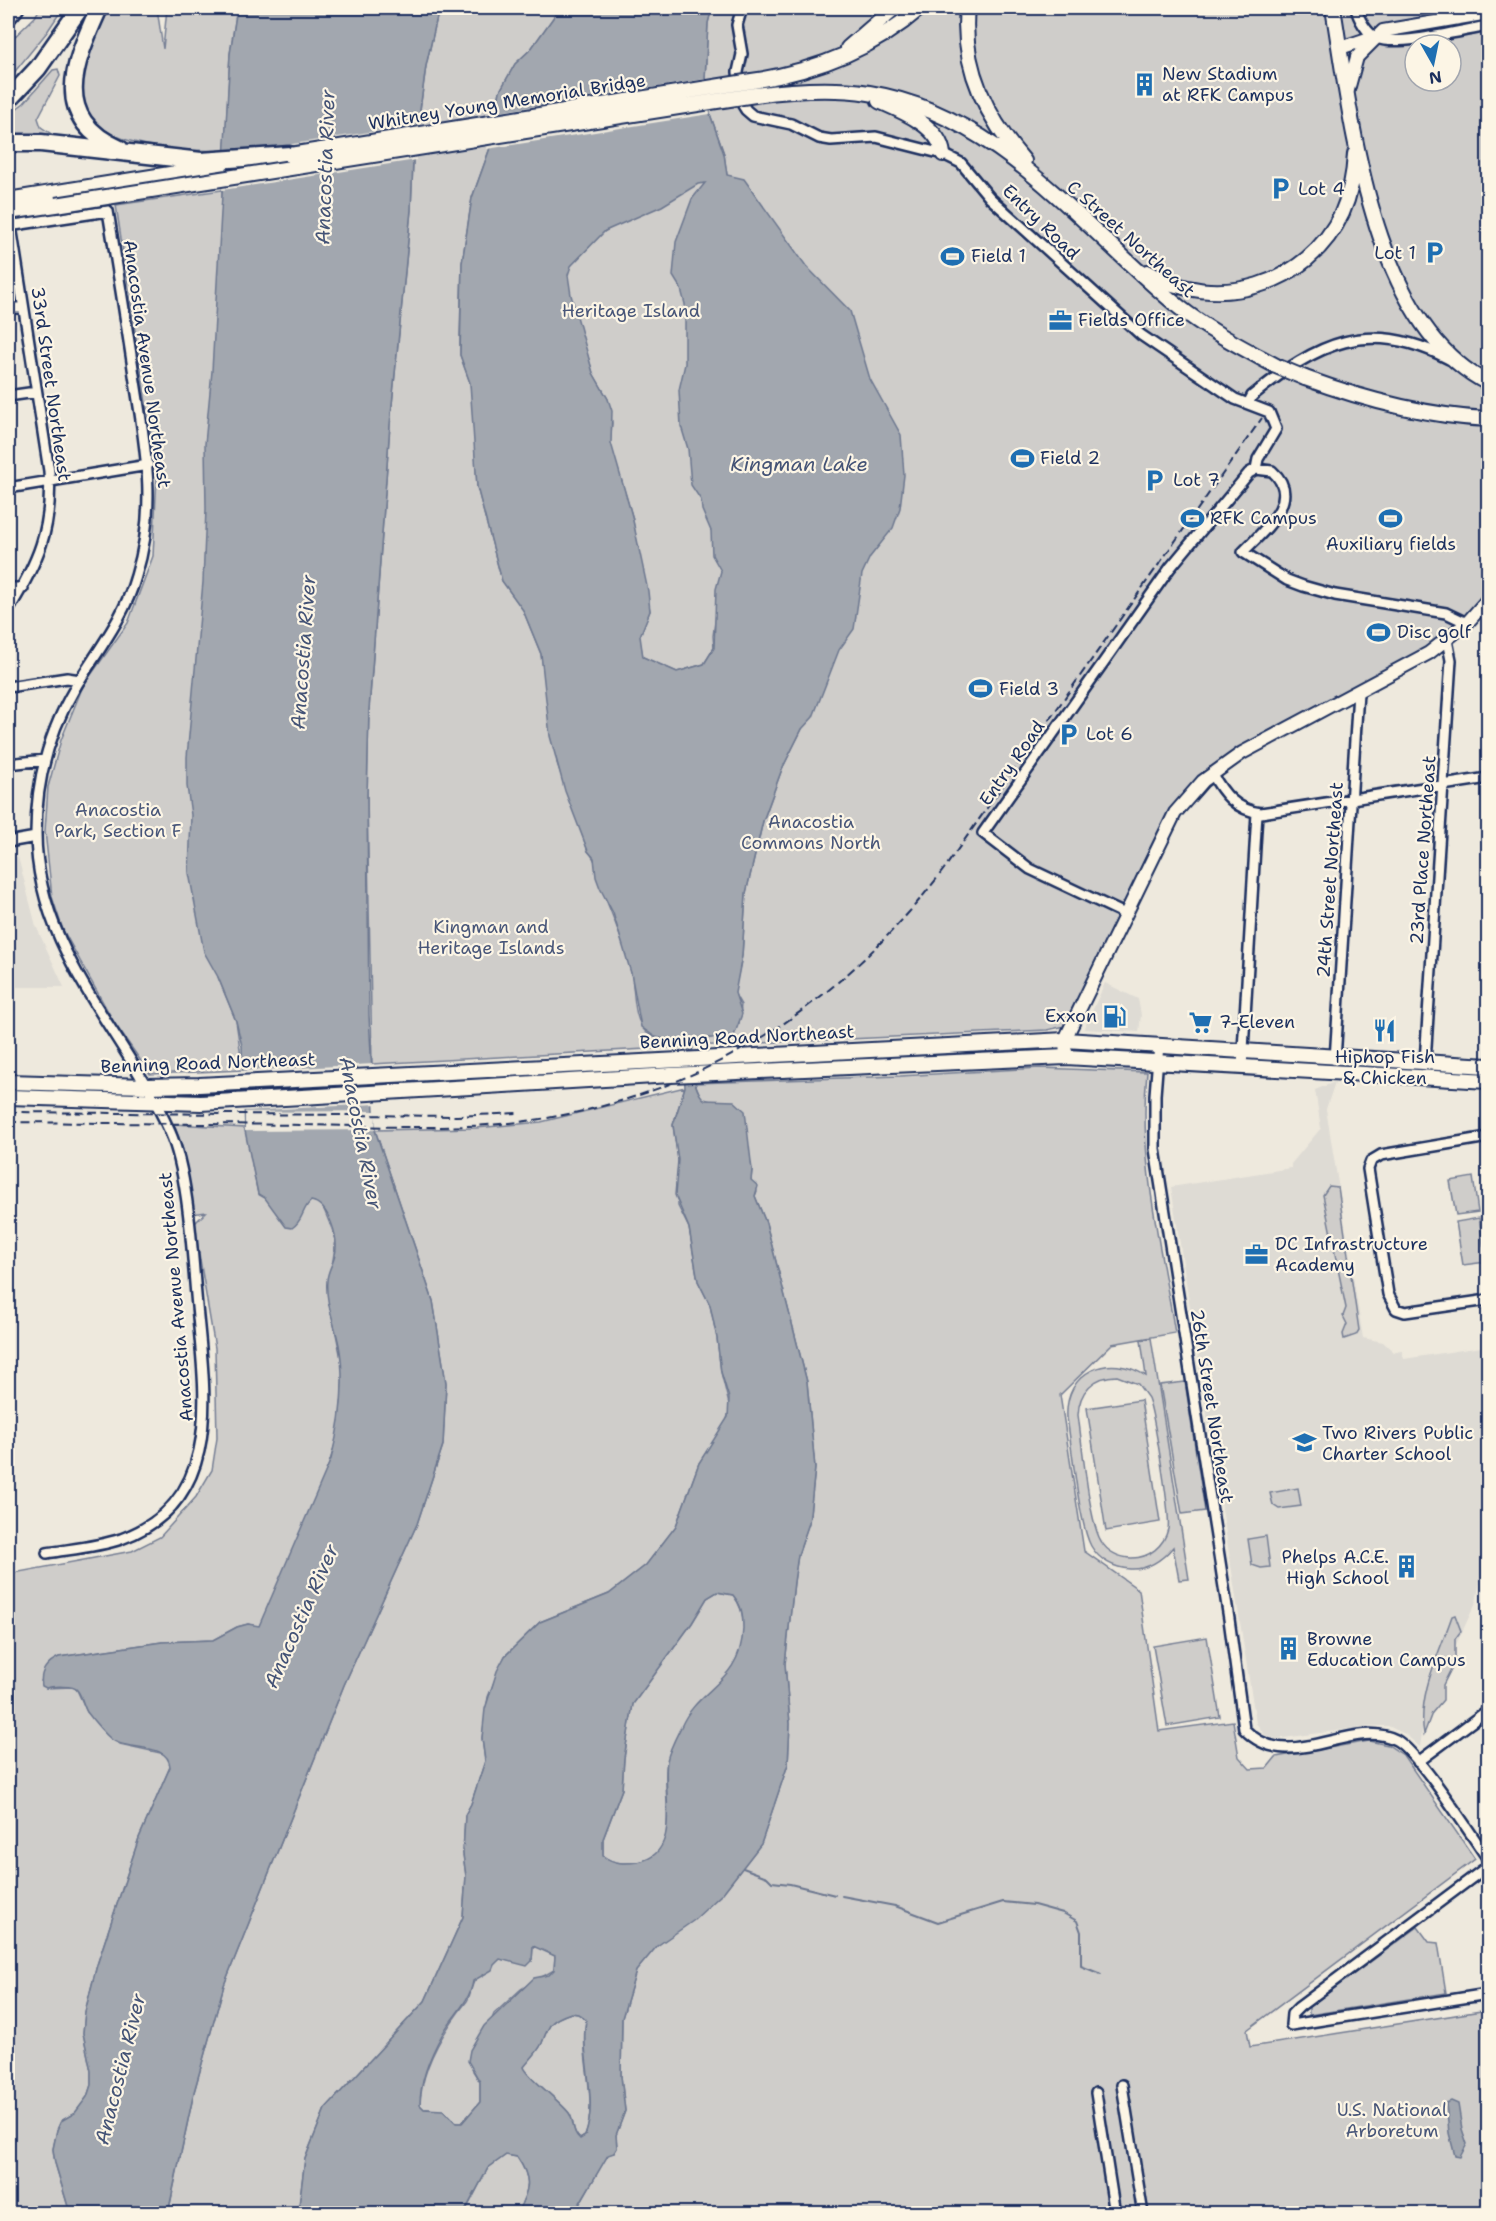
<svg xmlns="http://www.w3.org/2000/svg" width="1496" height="2221" font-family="'Shantell Sans',sans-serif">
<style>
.built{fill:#dedbd4}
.green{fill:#cfcdca;stroke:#757e94;stroke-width:1.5;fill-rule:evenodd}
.water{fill:#a2a7af;stroke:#6c778f;stroke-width:1.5;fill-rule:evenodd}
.pier{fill:#eee9dd}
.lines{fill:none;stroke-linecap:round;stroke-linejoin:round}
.stream{stroke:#6c778f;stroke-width:2}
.street-casing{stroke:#1b2f5e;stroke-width:14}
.secondary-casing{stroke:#1b2f5e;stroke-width:16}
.primary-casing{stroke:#1b2f5e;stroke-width:18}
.highway-casing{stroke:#1b2f5e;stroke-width:21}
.street{stroke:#fcf5e5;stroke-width:9}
.secondary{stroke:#fcf5e5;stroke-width:12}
.primary{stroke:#fcf5e5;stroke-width:14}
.highway{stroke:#fcf5e5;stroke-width:16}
.rail{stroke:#1b2f5e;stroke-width:2;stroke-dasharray:9 4.5;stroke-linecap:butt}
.primary-bridge-casing{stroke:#1b2f5e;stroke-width:18;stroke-linecap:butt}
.primary-bridge{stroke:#fcf5e5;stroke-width:14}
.labels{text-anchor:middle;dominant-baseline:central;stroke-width:4.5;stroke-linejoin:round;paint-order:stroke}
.poi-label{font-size:18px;fill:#1b2f5e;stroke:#fcf5e5;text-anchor:start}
.street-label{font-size:18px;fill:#1b2f5e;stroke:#fcf5e5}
.park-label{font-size:18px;fill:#485679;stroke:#fcf5e5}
.water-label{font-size:20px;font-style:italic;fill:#445376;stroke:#fcf5e5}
</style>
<rect width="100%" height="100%" fill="#eee9dd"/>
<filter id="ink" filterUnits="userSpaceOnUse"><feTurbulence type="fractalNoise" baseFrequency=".0167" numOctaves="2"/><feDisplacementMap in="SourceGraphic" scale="12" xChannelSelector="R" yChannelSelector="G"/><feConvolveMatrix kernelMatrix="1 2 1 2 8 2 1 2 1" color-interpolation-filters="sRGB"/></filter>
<g filter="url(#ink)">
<path class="built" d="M18,857L36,926L64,987H8V858Z
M1105,983L1138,999L1141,1015L1139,1032L1084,1029Z
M1335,1082L1326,1109L1363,1338L1383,1342L1394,1352L1402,1351L1404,1359L1488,1346V1551L1484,1560L1476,1602L1455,1647L1431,1668L1420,1747L1405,1734L1388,1726H1372L1276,1739L1265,1735L1256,1723L1171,1187L1291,1168V1164L1321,1128L1315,1090Z"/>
<path class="green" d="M40,8H63L47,32L8,80V43L35,17Z
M108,8L138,10L157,8L163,49L167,8H237L230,54L225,151L153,149V146C56,130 77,75 108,8Z
M439,8H560L531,49L515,64L500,91L490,148L472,198L462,263L460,334V355L470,382L473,407L477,487L502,581L523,610L541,654L557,763L588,851C601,865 600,886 607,902C616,924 625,948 631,971C635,989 632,1020 647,1033C656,1040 670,1039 681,1043L682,1047L372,1064L367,797L369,710L390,425L411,210L413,161L426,66Z
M712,8H1488V588C1420,685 1285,702 1198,778C1167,805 1151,846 1134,882C1111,930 1088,978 1065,1026L1047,1030L693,1046L695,1040H705L739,1024L741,1005L734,993L742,956L746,893L763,821L782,769L802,729L827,302L727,175L724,154L710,114L705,79L708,23ZM1415,45H1451V81H1415Z
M58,69L60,76L38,118L41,127L56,137L8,139V115L24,103L53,70Z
M696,179L705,183L760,295L713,636L714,648L704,664L677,672L643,657L639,636L650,611L632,516L610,443L612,423L608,399L593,373L562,273L589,247L593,238Z
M222,190L218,977L236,1021L243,1070L150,1074L115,1024L63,930L52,897L45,831L48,787L61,740L83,686L128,623L153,556L157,476L116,205Z
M1040,1068L1147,1072C1138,1159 1161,1247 1175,1333L1112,1344L1060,1395L1084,1551L1139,1590L1159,1731L1233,1721L1239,1757L1250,1769L1267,1768L1276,1757L1369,1741L1388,1745L1403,1755L1475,1859L1247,2030L1250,2047L1488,2010V2213L574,2214L608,2154L614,2153L617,2148L616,2135L625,2111L621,2076L622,2018L636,1971L657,1946L722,1894L761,1844L788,1764L790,1724L785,1664L794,1582L798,1555L809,1522L815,1468L807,1382L766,1223L755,1196L757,1191L751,1180L752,1170L746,1135L711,1101L701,1098L695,1083L900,1076Z
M685,1087L673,1125L678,1160V1206L689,1228L698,1281L710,1305L717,1338L721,1372L730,1408L726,1423L699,1463L676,1526L646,1565L609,1594L540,1622L505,1656L488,1697L482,1738L485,1761L471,1804L465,1815L463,1854L466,1876L463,1917L425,2001L325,2109L305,2159L298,2213L168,2214L194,2092L224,1985L344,1685L417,1524L443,1445L446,1383L433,1301L375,1130L476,1128L541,1122Z
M174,1124L245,1128L258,1194L318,1202L323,1207L336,1239L328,1295L343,1368L341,1410L338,1435L323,1483L259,1627L248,1624L237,1627L213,1640L162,1642L59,1657L41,1681L46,1688L73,1687L77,1690L87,1712L120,1744L165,1754L170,1761V1767L139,1838L97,1965L85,2012L83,2033L91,2071V2085L87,2097L75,2113L61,2121L57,2130L53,2149L55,2163L70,2213L8,2214V1574L132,1551L160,1537L196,1497L212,1470L217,1438L215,1348L194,1224L206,1212L192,1214L184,1153Z
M1473,1177L1478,1212L1456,1215L1450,1181Z
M1329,1186L1338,1187L1359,1330L1356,1335L1344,1339L1343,1334L1347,1324L1343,1316L1346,1308L1323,1195Z
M1479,1218L1486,1262L1463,1265L1456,1222Z
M1151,1338L1189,1579L1179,1580L1173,1547C1162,1560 1148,1570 1130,1569C1114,1568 1099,1560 1091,1546C1079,1524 1072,1447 1067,1418C1064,1371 1109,1352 1146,1376L1141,1340ZM1117,1376L1138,1384L1148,1398C1154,1414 1171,1515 1168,1529C1164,1546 1149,1558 1132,1558C1120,1558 1107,1552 1101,1541C1089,1522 1082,1442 1078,1415C1079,1391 1094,1376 1117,1376Z
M1185,1382L1205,1511L1182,1514L1160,1385Z
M1141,1400L1160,1522L1106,1531L1087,1408Z
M1298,1488L1301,1506L1279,1509L1273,1505L1270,1493Z
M1266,1536L1270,1567L1261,1568L1252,1565L1248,1539Z
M717,1592L733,1595C750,1616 745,1650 729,1672C725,1678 718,1682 714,1688C702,1704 692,1722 682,1738C677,1745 669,1754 667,1762C660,1792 685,1854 638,1862C625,1864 614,1864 603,1856V1839L622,1789L624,1758L633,1704L692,1623L707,1598Z
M1455,1615L1461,1631L1455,1639V1661L1443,1685V1700L1432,1713L1424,1734C1417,1695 1440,1652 1452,1616Z
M1207,1637L1220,1717L1167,1726L1153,1646Z
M1418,1927L1429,1942L1438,1943L1446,1993L1309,2015V2007Z
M537,1945L555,1956L554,1970L521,1989L494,2014L473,2071L480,2082V2102L462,2123C448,2124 439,2107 424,2109L420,2105C421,2067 444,2030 467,2001C471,1995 471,1985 475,1980C481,1971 492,1966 500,1959L521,1963L532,1961L533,1946Z
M571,2013L578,2014L586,2020C579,2059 599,2100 585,2136L580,2139C571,2132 575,2122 569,2113C559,2100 527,2077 523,2067C530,2060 538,2052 542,2043C549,2024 550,2020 571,2013Z
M506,2155L517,2157C533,2180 529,2190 517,2213L464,2214L488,2168Z"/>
<path class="water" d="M237,8H439L426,66L413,161L411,210L390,425L369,710L367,797L369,1015L375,1130L433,1301L446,1383L443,1445L417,1524L344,1685L224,1985L194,2092L168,2213H70L55,2163L53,2149L57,2130L61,2121L75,2113L87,2097L91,2085V2071L83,2033L85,2012L97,1965L139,1838L170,1767C169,1742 128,1751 112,1740C104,1733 93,1720 87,1712C83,1705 82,1696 77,1690C74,1685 52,1686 46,1688L42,1686C39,1672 47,1662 59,1657L162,1642L213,1640L237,1627L248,1624L259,1626L331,1459C341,1421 346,1384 339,1345C335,1324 325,1302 327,1281C327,1272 333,1264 335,1255C339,1238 329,1204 311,1201C301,1210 304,1220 292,1228L286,1227L265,1198L258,1194L245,1131L242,1046L236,1021L218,977L204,952L189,873L191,815L187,786V757L203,582L206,509L205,444L212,371L230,54Z
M560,8H712L708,23L705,79L710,114L724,154L727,175L744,179L806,266L850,311L870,379L901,435L904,475L900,508L893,528L870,557L862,574L854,629L839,650L813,717L802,729L782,769L763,821L746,893L742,956L735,993L742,1014L734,1036C720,1040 704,1036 695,1040C689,1055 692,1090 705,1100L734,1101L745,1111L752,1170L751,1180L758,1186L755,1196L766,1223L807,1382L815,1468L809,1523L798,1555L794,1582L785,1664L790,1724L788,1764L761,1844L722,1894L693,1921L657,1946L636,1971L622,2018L621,2076L625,2111L616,2135L617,2148L614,2153L608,2155L574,2213H517C529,2190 533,2180 517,2157L506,2155L488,2168L464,2213L298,2214L305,2159L325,2109L425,2001L463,1917L466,1876L463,1854L465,1815L471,1804L485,1761L482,1738L485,1709L497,1671L505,1656L540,1622L609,1594L646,1565L676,1526L699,1463L728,1417L729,1398L721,1372L717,1338L710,1305L698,1281L689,1228L675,1195L678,1160L673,1125L685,1087L682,1047L681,1043L655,1037L641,1027L631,973L613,913L600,888L596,877L594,858L588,851L565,791L550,736L541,654L523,610L502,581L477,487L470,383L460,355L462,263L472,198L490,148L500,91L515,64L531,49ZM705,183L692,199L676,242L673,276L681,289L685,304V364L679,390L681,426L688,449L691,485L701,500L702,510L711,531L712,555L721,571L716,589L714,648L704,664L677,672L643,657L640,636L650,611L648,591L632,516L611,443L612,411L608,399L593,373L571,295L568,275L571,266L605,231L662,206L698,184ZM717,1592L733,1595C742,1606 743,1614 743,1629C741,1683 698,1687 681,1727C676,1737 669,1750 667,1761C662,1791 683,1854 638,1862C625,1864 614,1864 603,1856V1839L622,1789L624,1758L633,1704L692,1623L707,1598ZM533,1946L555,1956L554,1970L549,1975L534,1978L484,2026L470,2050L468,2061L480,2082V2102L462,2123H456L443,2110L424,2109L420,2105C420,2081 431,2054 443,2033C453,2015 470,2002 473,1981L492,1970L494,1965L500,1959L527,1966L532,1961ZM571,2013L578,2014L586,2020C580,2058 599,2100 585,2136L580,2139C571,2131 575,2122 569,2113C559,2100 527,2077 524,2067C530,2059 538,2052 542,2043C549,2024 550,2020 571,2013Z
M1451,2101L1458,2104L1462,2129L1467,2144L1460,2157L1455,2156L1449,2133L1446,2103Z"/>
<path class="pier" d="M705,79L710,114L487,149L492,113Z
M420,124L416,160L222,190L225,151L261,149Z
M374,1064L378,1104L242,1111L240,1071Z
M375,1111V1130L245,1131V1112Z"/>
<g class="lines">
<path class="stream" d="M743,1868L767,1877L772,1882L790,1884L835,1895
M842,1896L895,1906L938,1922L1003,1902L1034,1905L1063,1913L1077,1921L1081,1932V1966L1101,1974"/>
<defs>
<path id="street" d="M742,8L737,25L742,54L738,72L741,102L746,110L753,116L791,124L819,138L831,140L876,137L943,154L961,163L990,198L1141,335L1235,399L1269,412L1276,429L1258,459L1256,469
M1356,8C1358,18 1367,34 1377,38C1398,47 1463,30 1488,26
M8,226L108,211C117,266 126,320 134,375C145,446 158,505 136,576C124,619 97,651 75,688C49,732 36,782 36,833C36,951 125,1031 170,1132C188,1172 192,1250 196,1295C203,1384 229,1500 121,1539C97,1547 71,1549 47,1553
M8,309L23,307
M8,396L36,392
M1248,404L1252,396C1317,343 1368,317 1449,359
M8,488L148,465
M8,588H23
M8,611C38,562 53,529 49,471L11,226
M8,687L67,678L80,680
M8,764L45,760
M1212,773C1223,794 1236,810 1261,813L1488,778
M8,842L36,837
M1125,914L1030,869L983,833L1170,568L1249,473L1256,469L1272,471C1304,499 1263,531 1243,552L1287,580L1303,586L1335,595L1446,613L1467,623
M1159,1044L1155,1095V1149L1229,1619L1244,1729C1290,1777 1351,1716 1396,1740C1419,1753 1470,1833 1488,1859
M1335,1060L1358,692
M1425,1062L1451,660L1447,640
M1242,1067L1257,813
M1488,1137L1381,1155L1371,1161L1368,1169L1388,1294L1396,1309L1405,1312L1488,1300
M1418,1762L1488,1710
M1488,1866L1299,2007L1292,2014L1291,2025L1488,1994
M1122,2085L1143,2214
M1096,2093L1115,2214"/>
<path id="secondary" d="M1340,48L1373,37
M1348,90L1357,57L1383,31L1488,13
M1066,1057L1065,1040L1069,1031L1175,813L1203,781L1242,753L1429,653L1467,623L1488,599"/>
<path id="primary" d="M967,8C961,66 986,117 1024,161
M1333,8C1352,123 1372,325 1488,383
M848,48L894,8
M752,81C815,71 872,50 920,8
M755,95C792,90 831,87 869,93C998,113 1083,228 1179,307C1209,331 1243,348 1276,366
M879,101C902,111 940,126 943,154
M8,200L220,166
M8,212L56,205
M1147,272C1216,313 1308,286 1342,213C1350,195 1354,174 1355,154
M1305,378C1365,400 1425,416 1488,419
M8,1082L146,1086L199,1085L1065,1040L1488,1066
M8,1097L201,1103L671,1075L1066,1057L1488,1081"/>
<path id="highway" d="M99,8C76,60 48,117 120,149
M8,16L15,8
M8,100L38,68L80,8
M8,143H41L201,161L290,155"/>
</defs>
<use href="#street" class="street-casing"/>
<use href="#secondary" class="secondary-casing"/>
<use href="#primary" class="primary-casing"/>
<use href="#highway" class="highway-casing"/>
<use href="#street" class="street"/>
<use href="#secondary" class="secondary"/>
<use href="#primary" class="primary"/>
<use href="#highway" class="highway"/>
<path class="rail" d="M8,1112L457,1116L518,1113
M8,1122C107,1123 206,1124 305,1125C373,1126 443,1130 510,1123C690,1104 837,1011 944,869L1262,418"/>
<defs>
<path id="primary-bridge" d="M290,155L752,81
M56,205L755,95
M1276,366L1305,378"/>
</defs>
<use href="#primary-bridge" class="primary-bridge-casing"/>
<use href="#primary-bridge" class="primary-bridge"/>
</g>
</g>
<defs>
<symbol id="building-bare" viewBox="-9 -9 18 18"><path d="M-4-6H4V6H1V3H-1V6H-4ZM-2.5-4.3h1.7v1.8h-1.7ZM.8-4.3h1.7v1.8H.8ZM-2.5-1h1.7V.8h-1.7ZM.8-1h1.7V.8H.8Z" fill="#1f6fb2" stroke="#fcf5e5" stroke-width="2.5" paint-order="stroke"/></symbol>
<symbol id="parking-bare" viewBox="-9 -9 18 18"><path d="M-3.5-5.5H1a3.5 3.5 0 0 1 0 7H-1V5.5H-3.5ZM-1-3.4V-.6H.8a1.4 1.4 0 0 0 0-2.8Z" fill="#1f6fb2" stroke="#fcf5e5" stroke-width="2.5" paint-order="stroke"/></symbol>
<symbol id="stadium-bare" viewBox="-9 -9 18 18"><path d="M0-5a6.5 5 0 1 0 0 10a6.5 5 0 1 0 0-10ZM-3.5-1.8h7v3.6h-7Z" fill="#1f6fb2" stroke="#fcf5e5" stroke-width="2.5" paint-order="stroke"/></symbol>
<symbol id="office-bare" viewBox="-9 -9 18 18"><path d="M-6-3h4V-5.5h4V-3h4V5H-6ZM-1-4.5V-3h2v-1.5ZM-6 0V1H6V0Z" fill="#1f6fb2" stroke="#fcf5e5" stroke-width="2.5" paint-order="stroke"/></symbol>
<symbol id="fuel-bare" viewBox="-9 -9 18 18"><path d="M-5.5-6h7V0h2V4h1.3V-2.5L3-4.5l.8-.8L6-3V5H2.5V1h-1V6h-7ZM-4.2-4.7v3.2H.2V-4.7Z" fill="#1f6fb2" stroke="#fcf5e5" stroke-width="2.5" paint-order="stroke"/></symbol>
<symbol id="supermarket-bare" viewBox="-9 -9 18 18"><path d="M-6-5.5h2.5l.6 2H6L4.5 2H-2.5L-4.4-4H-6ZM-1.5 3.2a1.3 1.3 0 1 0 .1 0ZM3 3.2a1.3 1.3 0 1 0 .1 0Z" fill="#1f6fb2" stroke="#fcf5e5" stroke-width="2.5" paint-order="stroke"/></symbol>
<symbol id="restaurant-bare" viewBox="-9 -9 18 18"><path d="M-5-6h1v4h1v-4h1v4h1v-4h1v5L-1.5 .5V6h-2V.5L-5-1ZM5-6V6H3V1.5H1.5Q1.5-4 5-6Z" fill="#1f6fb2" stroke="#fcf5e5" stroke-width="2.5" paint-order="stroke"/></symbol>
<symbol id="school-bare" viewBox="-9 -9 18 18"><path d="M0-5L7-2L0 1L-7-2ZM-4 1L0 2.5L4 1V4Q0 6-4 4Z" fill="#1f6fb2" stroke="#fcf5e5" stroke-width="2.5" paint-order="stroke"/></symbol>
</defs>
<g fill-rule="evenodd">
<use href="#building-bare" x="1128" y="68" width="33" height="33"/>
<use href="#parking-bare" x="1264" y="172" width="33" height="33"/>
<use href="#parking-bare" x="1418" y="236" width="33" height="33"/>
<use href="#stadium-bare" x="936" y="240" width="33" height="33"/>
<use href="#office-bare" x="1044" y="304" width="33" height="33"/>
<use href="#stadium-bare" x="1006" y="442" width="33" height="33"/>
<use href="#parking-bare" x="1138" y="464" width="33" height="33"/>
<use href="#stadium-bare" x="1176" y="502" width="33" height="33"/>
<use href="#stadium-bare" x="1374" y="502" width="33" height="33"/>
<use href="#stadium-bare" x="1362" y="616" width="33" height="33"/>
<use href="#stadium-bare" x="964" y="672" width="33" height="33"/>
<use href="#parking-bare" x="1052" y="718" width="33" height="33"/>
<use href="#fuel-bare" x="1098" y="1000" width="33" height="33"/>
<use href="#supermarket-bare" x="1184" y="1006" width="33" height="33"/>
<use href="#restaurant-bare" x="1368" y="1014" width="33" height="33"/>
<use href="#office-bare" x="1240" y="1238" width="33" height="33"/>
<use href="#school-bare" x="1288" y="1426" width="33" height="33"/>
<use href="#building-bare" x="1390" y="1550" width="33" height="33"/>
<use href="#building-bare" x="1272" y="1632" width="33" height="33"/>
</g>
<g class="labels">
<g class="poi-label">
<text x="1162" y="74">New Stadium<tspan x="1162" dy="21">at RFK Campus</tspan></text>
<text x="1298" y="189">Lot 4</text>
<text x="1416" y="253" text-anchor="end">Lot 1</text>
<text x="971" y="256">Field 1</text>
<text x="1078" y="320">Fields Office</text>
<text x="1040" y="458">Field 2</text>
<text x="1173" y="480">Lot 7</text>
<text x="1210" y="518">RFK Campus</text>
<text x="1391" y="544" text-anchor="middle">Auxiliary fields</text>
<text x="1397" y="632">Disc golf</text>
<text x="999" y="689">Field 3</text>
<text x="1086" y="734">Lot 6</text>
<text x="1097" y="1016" text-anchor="end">Exxon</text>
<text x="1219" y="1022">7-Eleven</text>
<text x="1385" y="1057" text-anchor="middle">Hiphop Fish<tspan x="1385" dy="21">&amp; Chicken</tspan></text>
<text x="1275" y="1244">DC Infrastructure<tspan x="1275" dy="21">Academy</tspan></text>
<text x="1322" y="1433">Two Rivers Public<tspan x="1322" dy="21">Charter School</tspan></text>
<text x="1389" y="1557" text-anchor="end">Phelps A.C.E.<tspan x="1389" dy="21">High School</tspan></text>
<text x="1307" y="1639">Browne<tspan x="1307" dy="21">Education Campus</tspan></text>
</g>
<g class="street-label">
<text transform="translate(507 102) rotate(-9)">Whitney Young Memorial Bridge</text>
<text transform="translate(1041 222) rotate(44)">Entry Road</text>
<text transform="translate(1131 239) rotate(42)">C Street Northeast</text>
<text transform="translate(147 364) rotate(82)">Anacostia Avenue Northeast</text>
<text transform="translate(51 384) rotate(82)">33rd Street Northeast</text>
<text transform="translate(1012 763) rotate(-55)">Entry Road</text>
<text transform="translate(1423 850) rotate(-86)">23rd Place Northeast</text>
<text transform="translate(1330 880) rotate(-86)">24th Street Northeast</text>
<text transform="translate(747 1037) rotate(-3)">Benning Road Northeast</text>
<text transform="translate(208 1063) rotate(-2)">Benning Road Northeast</text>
<text transform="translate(176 1297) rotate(-95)">Anacostia Avenue Northeast</text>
<text transform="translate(1212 1406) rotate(81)">26th Street Northeast</text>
</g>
<g class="park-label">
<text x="631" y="311">Heritage Island</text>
<text x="118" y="810">Anacostia<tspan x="118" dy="21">Park, Section F</tspan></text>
<text x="811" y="822">Anacostia<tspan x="811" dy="21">Commons North</tspan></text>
<text x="491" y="927">Kingman and<tspan x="491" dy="21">Heritage Islands</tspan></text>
<text x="1392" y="2110">U.S. National<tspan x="1392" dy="21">Arboretum</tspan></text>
</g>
<g class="water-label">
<text transform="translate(325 167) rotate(-88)">Anacostia River</text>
<text x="799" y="464">Kingman Lake</text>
<text transform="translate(303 652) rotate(-86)">Anacostia River</text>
<text transform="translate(361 1133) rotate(79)">Anacostia River</text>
<text transform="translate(301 1616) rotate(-66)">Anacostia River</text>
<text transform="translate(120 2069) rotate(-76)">Anacostia River</text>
</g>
</g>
<rect width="1496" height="2221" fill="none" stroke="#fcf5e5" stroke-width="30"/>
<rect x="15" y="15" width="1466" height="2191" fill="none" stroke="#1b2f5e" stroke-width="2" filter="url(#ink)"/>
<g transform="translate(1433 63) rotate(171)"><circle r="28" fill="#fcf5e5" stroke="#a2a6af" stroke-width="1.5"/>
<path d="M0-4.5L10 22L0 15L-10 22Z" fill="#1f6fb2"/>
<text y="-9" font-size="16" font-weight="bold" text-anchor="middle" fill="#1b2f5e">N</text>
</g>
</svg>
